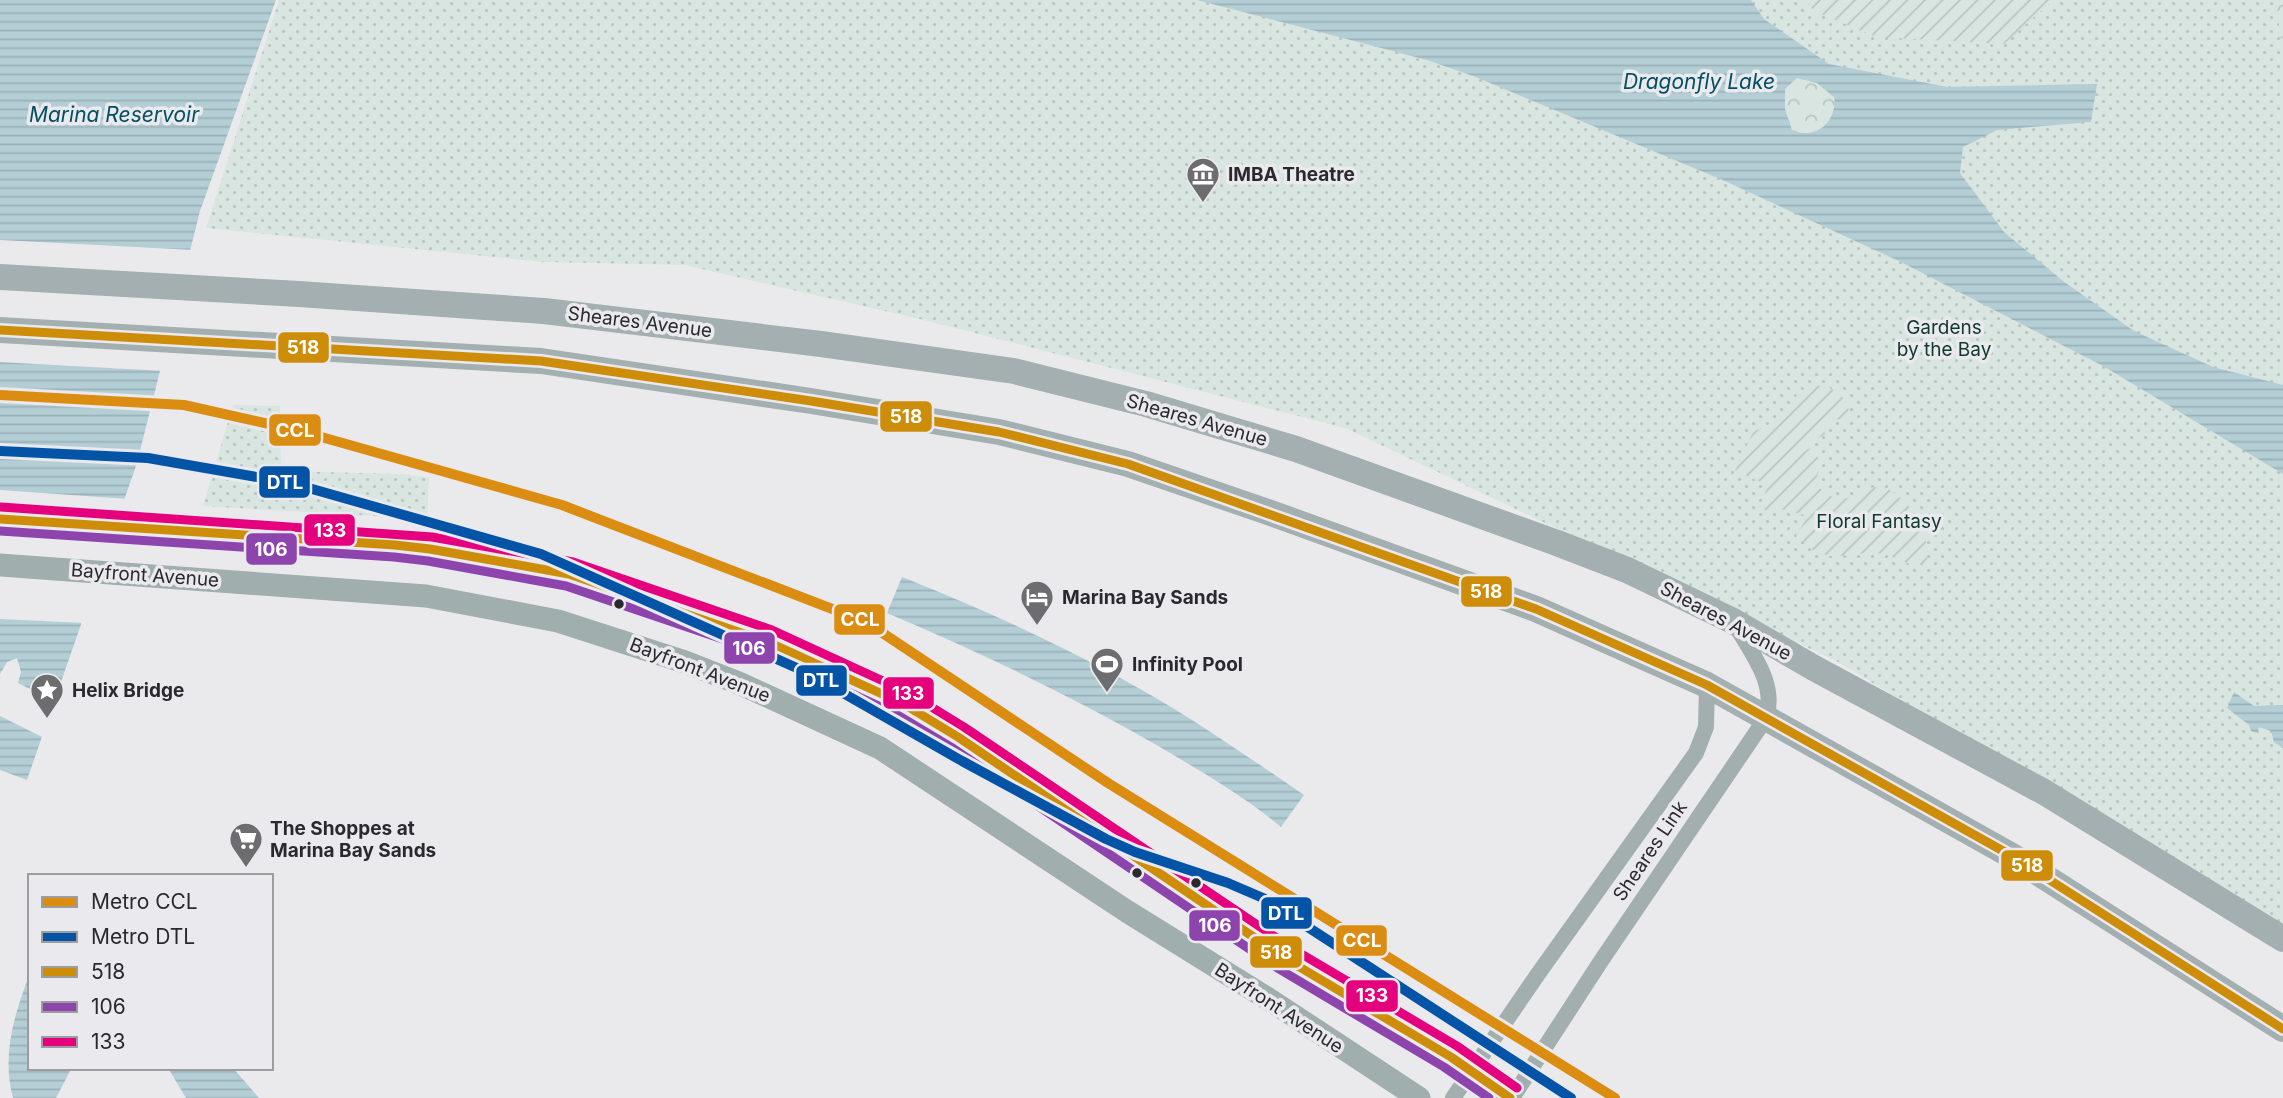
<svg xmlns="http://www.w3.org/2000/svg" width="2283" height="1098" font-family="Inter,sans-serif">
<style>
.grass{fill:url(#grass-dots)}
.forest{fill:url(#forest-crowns)}
.garden{fill:url(#garden-furrows)}
.water{fill:url(#water-rules);fill-rule:evenodd}
.pier{fill:#eaeaed}
.lines{fill:none;stroke-linecap:round;stroke-linejoin:round}
.street{stroke:#a3afae;stroke-width:16}
.secondary{stroke:#a0aead;stroke-width:23}
.primary{stroke:#a3afb0;stroke-width:26}
.bus-1-casing{stroke:#e9e9ee;stroke-width:14}
.bus-2-casing{stroke:#e9e9ee;stroke-width:14}
.bus-3-casing{stroke:#e9e9ee;stroke-width:14}
.bus-1{stroke:#ce8d09;stroke-width:9}
.bus-2{stroke:#8e44ad;stroke-width:9}
.bus-3{stroke:#e5007d;stroke-width:9}
.metro-1-casing{stroke:#e9e9ee;stroke-width:16}
.metro-2-casing{stroke:#e9e9ee;stroke-width:16}
.metro-1{stroke:#db8d12;stroke-width:10}
.metro-2{stroke:#0354a6;stroke-width:10}
.bus-dot{fill:#2a2a2c;stroke:#e9e9ee;stroke-width:2.5}
.labels{text-anchor:middle;dominant-baseline:central;stroke-width:7;stroke-linejoin:round;paint-order:stroke}
.poi-label{font-size:19px;font-weight:bold;fill:#2a2a2c;stroke:#e9e9ee;text-anchor:start}
.street-label{font-size:19px;fill:#2a2a2c;stroke:#e9e9ee}
.park-label{font-size:19px;fill:#0e3a29;stroke:#e9e9ee}
.water-label{font-size:21px;font-style:italic;fill:#005061;stroke:#e9e9ee}
.line-badge{stroke:#e9e9ee;stroke-width:2.5}
.badge-label{font-size:19px;text-anchor:middle;font-weight:bold;fill:#fff}
</style>
<defs>
<pattern id="grass-dots" width="8" height="8" patternUnits="userSpaceOnUse" patternTransform="scale(1.75)"><rect width="8" height="8" fill="#d8e5e0"/><path d="M2 2h.1M6 6h.1" fill="none" stroke="#bac5c0" stroke-width="1.8" stroke-linecap="round"/></pattern>
<pattern id="forest-crowns" width="20" height="18" patternUnits="userSpaceOnUse" patternTransform="scale(1.75)"><rect width="20" height="18" fill="#d8e5e0"/><path d="M2 6a3 3 0 1 1 6 0M12 15a3 3 0 1 1 6 0" fill="none" stroke="#bac5c0"/></pattern>
<pattern id="garden-furrows" width="10" height="10" patternUnits="userSpaceOnUse" patternTransform="scale(1.75)"><rect width="10" height="10" fill="#d8e5e0"/><path d="M-1 1l2-2M0 10L10 0M9 11l2-2" fill="none" stroke="#bac5c0"/></pattern>
<pattern id="water-rules" width="6" height="5" patternUnits="userSpaceOnUse" patternTransform="scale(1.75)"><rect width="6" height="5" fill="#b4ced6"/><path d="M0 2.5h6" fill="none" stroke="#9bb1b8"/></pattern>
</defs>
<rect width="100%" height="100%" fill="#eaeaed"/>
<path class="grass" d="M279,0H2283V932L1838,662L1345,428L924,320L685,265L544,262L206,228Z
M233,405L280,406L281,471L403,474L429,478L427,519L203,506Z"/>
<path class="forest" d="M2276,0H2283V42L2281,41Z
M1797,78L1817,83L1834,97C1838,121 1816,141 1792,130L1785,109V89Z"/>
<path class="garden" d="M1805,0H2049L2050,3L2004,44L1876,37L1814,11Z
M1811,385C1834,385 1851,397 1850,422L1837,419L1823,426L1825,434L1800,449L1804,451L1811,448C1813,452 1818,458 1818,462C1819,475 1811,486 1829,495C1849,507 1860,486 1879,487C1905,488 1934,540 1926,562C1911,570 1894,555 1878,553C1860,551 1841,560 1823,554C1811,551 1804,544 1796,535L1808,516L1780,509L1767,511L1763,509L1765,503L1762,501L1768,485L1735,471L1753,432L1788,415C1791,400 1797,392 1811,385Z"/>
<path class="water" d="M0,0H276L200,211L137,463L27,780L0,770Z
M1197,0H1751L1764,19L1829,64L1947,87L2097,84L2091,122L1997,130L1963,147L1960,173L2004,232L2063,281L2134,331L2213,367L2283,385V474L2103,366L1901,262L1725,181L1473,76L1427,60ZM1797,78L1817,83L1834,97C1838,121 1815,141 1792,130L1785,109V89Z
M902,577C978,607 1053,641 1124,680C1187,714 1245,755 1304,795L1281,827C1244,796 1202,772 1160,747C1072,696 981,653 887,613Z
M2234,692L2254,706L2283,705V748L2274,742L2271,731L2259,727L2257,733L2251,731L2249,725L2227,708Z
M30,980V1068H68L70,1071L56,1098H13C2,1057 13,1019 27,981Z
M168,1068H233L259,1098H186Z"/>
<path class="pier" d="M0,240L194,250L164,371L0,362Z
M0,490L128,499L85,623L0,619Z
M17,658L21,672L18,683L58,703L46,739L0,716V674L7,662Z"/>
<g class="lines">
<path class="street" d="M1453,1098L1538,974L1696,753L1706,727L1707,685
M1512,1098L1601,961L1766,718C1777,684 1752,654 1736,626"/>
<path class="secondary" d="M0,519L395,545L430,549L569,574L626,592L768,642L828,668L902,703L958,737L1286,959L1451,1057L1510,1098
M0,565L426,596L558,621L685,662L741,684L880,748L1128,912L1273,1002L1419,1098"/>
<path class="primary" d="M0,277L299,294L544,311L821,344L1014,371L1146,404L1296,449L1557,543L1627,570L1733,621L1814,668L2044,792L2283,939
M0,330L541,361L811,401L999,432L1128,464L1268,512L1536,609L1707,685L2012,856L2283,1029"/>
<defs>
<path id="bus-1" d="M0,330L541,361L811,401L999,432L1128,464L1536,609L1707,685L2012,856L2283,1029
M0,519L395,545L430,549L569,574L768,642L902,703L958,737L1286,959L1451,1057L1510,1098"/>
<path id="bus-2" d="M0,531L394,557L428,561L566,586L764,653L896,714L951,747L1279,969L1444,1067L1489,1098"/>
<path id="bus-3" d="M1,507L432,537L573,562L772,630L907,692L964,727L1293,949L1457,1046L1517,1088"/>
</defs>
<use href="#bus-1" class="bus-1-casing"/>
<use href="#bus-2" class="bus-2-casing"/>
<use href="#bus-3" class="bus-3-casing"/>
<use href="#bus-1" class="bus-1"/>
<use href="#bus-2" class="bus-2"/>
<use href="#bus-3" class="bus-3"/>
<defs>
<path id="metro-1" d="M0,395L184,405L300,431L562,505L866,622L1108,783L1615,1098"/>
<path id="metro-2" d="M0,451L148,458L291,483L541,554L808,673L962,761L1106,839L1135,852L1228,883L1263,898L1571,1098"/>
</defs>
<use href="#metro-1" class="metro-1-casing"/>
<use href="#metro-2" class="metro-2-casing"/>
<use href="#metro-1" class="metro-1"/>
<use href="#metro-2" class="metro-2"/>
</g>
<defs>
<symbol id="museum-pin" viewBox="-11 -11 22 30"><path d="M0 17L-7.5 6A9.5 9.5 0 1 1 7.5 6Z" fill="#6d6d70" stroke="#e9e9ee"/><path d="M0-6L6-3V-2H-6V-3ZM-5-1h2V3h-2ZM-1-1h2V3h-2ZM3-1h2V3H3ZM-6 4H6V6H-6Z" fill="#fff"/></symbol>
<symbol id="hotel-pin" viewBox="-11 -11 22 30"><path d="M0 17L-7.5 6A9.5 9.5 0 1 1 7.5 6Z" fill="#6d6d70" stroke="#e9e9ee"/><path d="M-6-4.5h1.5V1H6V5H4.5V3h-9V5H-6ZM-4 0a1.8 1.8 0 1 1 3.6 0ZM.5 0V-2.5h3Q6-2.5 6 0Z" fill="#fff"/></symbol>
<symbol id="stadium-pin" viewBox="-11 -11 22 30"><path d="M0 17L-7.5 6A9.5 9.5 0 1 1 7.5 6Z" fill="#6d6d70" stroke="#e9e9ee"/><path d="M0-5a6.5 5 0 1 0 0 10a6.5 5 0 1 0 0-10ZM-3.5-1.8h7v3.6h-7Z" fill="#fff"/></symbol>
<symbol id="sight-pin" viewBox="-11 -11 22 30"><path d="M0 17L-7.5 6A9.5 9.5 0 1 1 7.5 6Z" fill="#6d6d70" stroke="#e9e9ee"/><path d="M0-6L1.8-2.2L6-1.7L2.9 1.2L3.7 5.4L0 3.3L-3.7 5.4L-2.9 1.2L-6-1.7L-1.8-2.2Z" fill="#fff"/></symbol>
<symbol id="supermarket-pin" viewBox="-11 -11 22 30"><path d="M0 17L-7.5 6A9.5 9.5 0 1 1 7.5 6Z" fill="#6d6d70" stroke="#e9e9ee"/><path d="M-6-5.5h2.5l.6 2H6L4.5 2H-2.5L-4.4-4H-6ZM-1.5 3.2a1.3 1.3 0 1 0 .1 0ZM3 3.2a1.3 1.3 0 1 0 .1 0Z" fill="#fff"/></symbol>
</defs>
<g fill-rule="evenodd">
<use href="#museum-pin" x="1184" y="155" width="38" height="52"/>
<use href="#hotel-pin" x="1018" y="578" width="38" height="52"/>
<use href="#stadium-pin" x="1088" y="645" width="38" height="52"/>
<use href="#sight-pin" x="28" y="671" width="38" height="52"/>
<use href="#supermarket-pin" x="227" y="820" width="38" height="52"/>
</g>
<g class="bus-dot">
<circle cx="619" cy="604" r="6"/>
<circle cx="1137" cy="873" r="6"/>
<circle cx="1196" cy="883" r="6"/>
</g>
<g class="labels">
<g class="poi-label">
<text x="1228" y="174">IMBA Theatre</text>
<text x="1062" y="597">Marina Bay Sands</text>
<text x="1132" y="664">Infinity Pool</text>
<text x="72" y="690">Helix Bridge</text>
<text x="270" y="828">The Shoppes at<tspan x="270" dy="22">Marina Bay Sands</tspan></text>
</g>
<g class="street-label">
<text transform="translate(640 322) rotate(7)">Sheares Avenue</text>
<text transform="translate(1197 420) rotate(16)">Sheares Avenue</text>
<text transform="translate(145 575) rotate(4)">Bayfront Avenue</text>
<text transform="translate(1726 621) rotate(28)">Sheares Avenue</text>
<text transform="translate(700 670) rotate(21)">Bayfront Avenue</text>
<text transform="translate(1650 851) rotate(-56)">Sheares Link</text>
<text transform="translate(1279 1008) rotate(33)">Bayfront Avenue</text>
</g>
<g class="park-label">
<text x="1944" y="327">Gardens<tspan x="1944" dy="22">by the Bay</tspan></text>
<text x="1879" y="521">Floral Fantasy</text>
</g>
<g class="water-label">
<text x="1699" y="81">Dragonfly Lake</text>
<text x="114" y="114">Marina Reservoir</text>
</g>
</g>
<g class="line-badge">
<rect x="277" y="331" width="53" height="33" rx="7" fill="#ce8d09"/>
<rect x="879" y="400" width="54" height="33" rx="7" fill="#ce8d09"/>
<rect x="268" y="413" width="54" height="34" rx="7" fill="#db8d12"/>
<rect x="258" y="465" width="53" height="34" rx="7" fill="#0354a6"/>
<rect x="303" y="513" width="53" height="34" rx="7" fill="#e5007d"/>
<rect x="245" y="532" width="53" height="34" rx="7" fill="#8e44ad"/>
<rect x="1460" y="575" width="53" height="33" rx="7" fill="#ce8d09"/>
<rect x="833" y="603" width="53" height="33" rx="7" fill="#db8d12"/>
<rect x="723" y="631" width="53" height="34" rx="7" fill="#8e44ad"/>
<rect x="795" y="664" width="53" height="33" rx="7" fill="#0354a6"/>
<rect x="882" y="676" width="53" height="34" rx="7" fill="#e5007d"/>
<rect x="2000" y="849" width="54" height="33" rx="7" fill="#ce8d09"/>
<rect x="1260" y="896" width="53" height="34" rx="7" fill="#0354a6"/>
<rect x="1188" y="909" width="53" height="33" rx="7" fill="#8e44ad"/>
<rect x="1335" y="924" width="53" height="33" rx="7" fill="#db8d12"/>
<rect x="1249" y="935" width="54" height="34" rx="7" fill="#ce8d09"/>
<rect x="1345" y="979" width="54" height="34" rx="7" fill="#e5007d"/>
</g>
<g class="badge-label">
<text x="303" y="354">518</text>
<text x="906" y="423">518</text>
<text x="295" y="437">CCL</text>
<text x="285" y="489">DTL</text>
<text x="330" y="537">133</text>
<text x="271" y="556">106</text>
<text x="1486" y="598">518</text>
<text x="860" y="626">CCL</text>
<text x="749" y="655">106</text>
<text x="821" y="687">DTL</text>
<text x="908" y="700">133</text>
<text x="2027" y="872">518</text>
<text x="1286" y="920">DTL</text>
<text x="1215" y="932">106</text>
<text x="1362" y="947">CCL</text>
<text x="1276" y="959">518</text>
<text x="1372" y="1002">133</text>
</g>
<rect x="28" y="874" width="245" height="196" fill="#e9e9ee" stroke="#9d9da0" stroke-width="2"/>
<rect x="42" y="897" width="35" height="10" fill="#db8d12" stroke="#9d9da0" stroke-width="2"/>
<text x="91" y="909" font-size="21" fill="#2a2a2c">Metro CCL</text>
<rect x="42" y="932" width="35" height="10" fill="#0354a6" stroke="#9d9da0" stroke-width="2"/>
<text x="91" y="944" font-size="21" fill="#2a2a2c">Metro DTL</text>
<rect x="42" y="967" width="35" height="10" fill="#ce8d09" stroke="#9d9da0" stroke-width="2"/>
<text x="91" y="979" font-size="21" fill="#2a2a2c">518</text>
<rect x="42" y="1002" width="35" height="10" fill="#8e44ad" stroke="#9d9da0" stroke-width="2"/>
<text x="91" y="1014" font-size="21" fill="#2a2a2c">106</text>
<rect x="42" y="1037" width="35" height="10" fill="#e5007d" stroke="#9d9da0" stroke-width="2"/>
<text x="91" y="1049" font-size="21" fill="#2a2a2c">133</text>
</svg>
